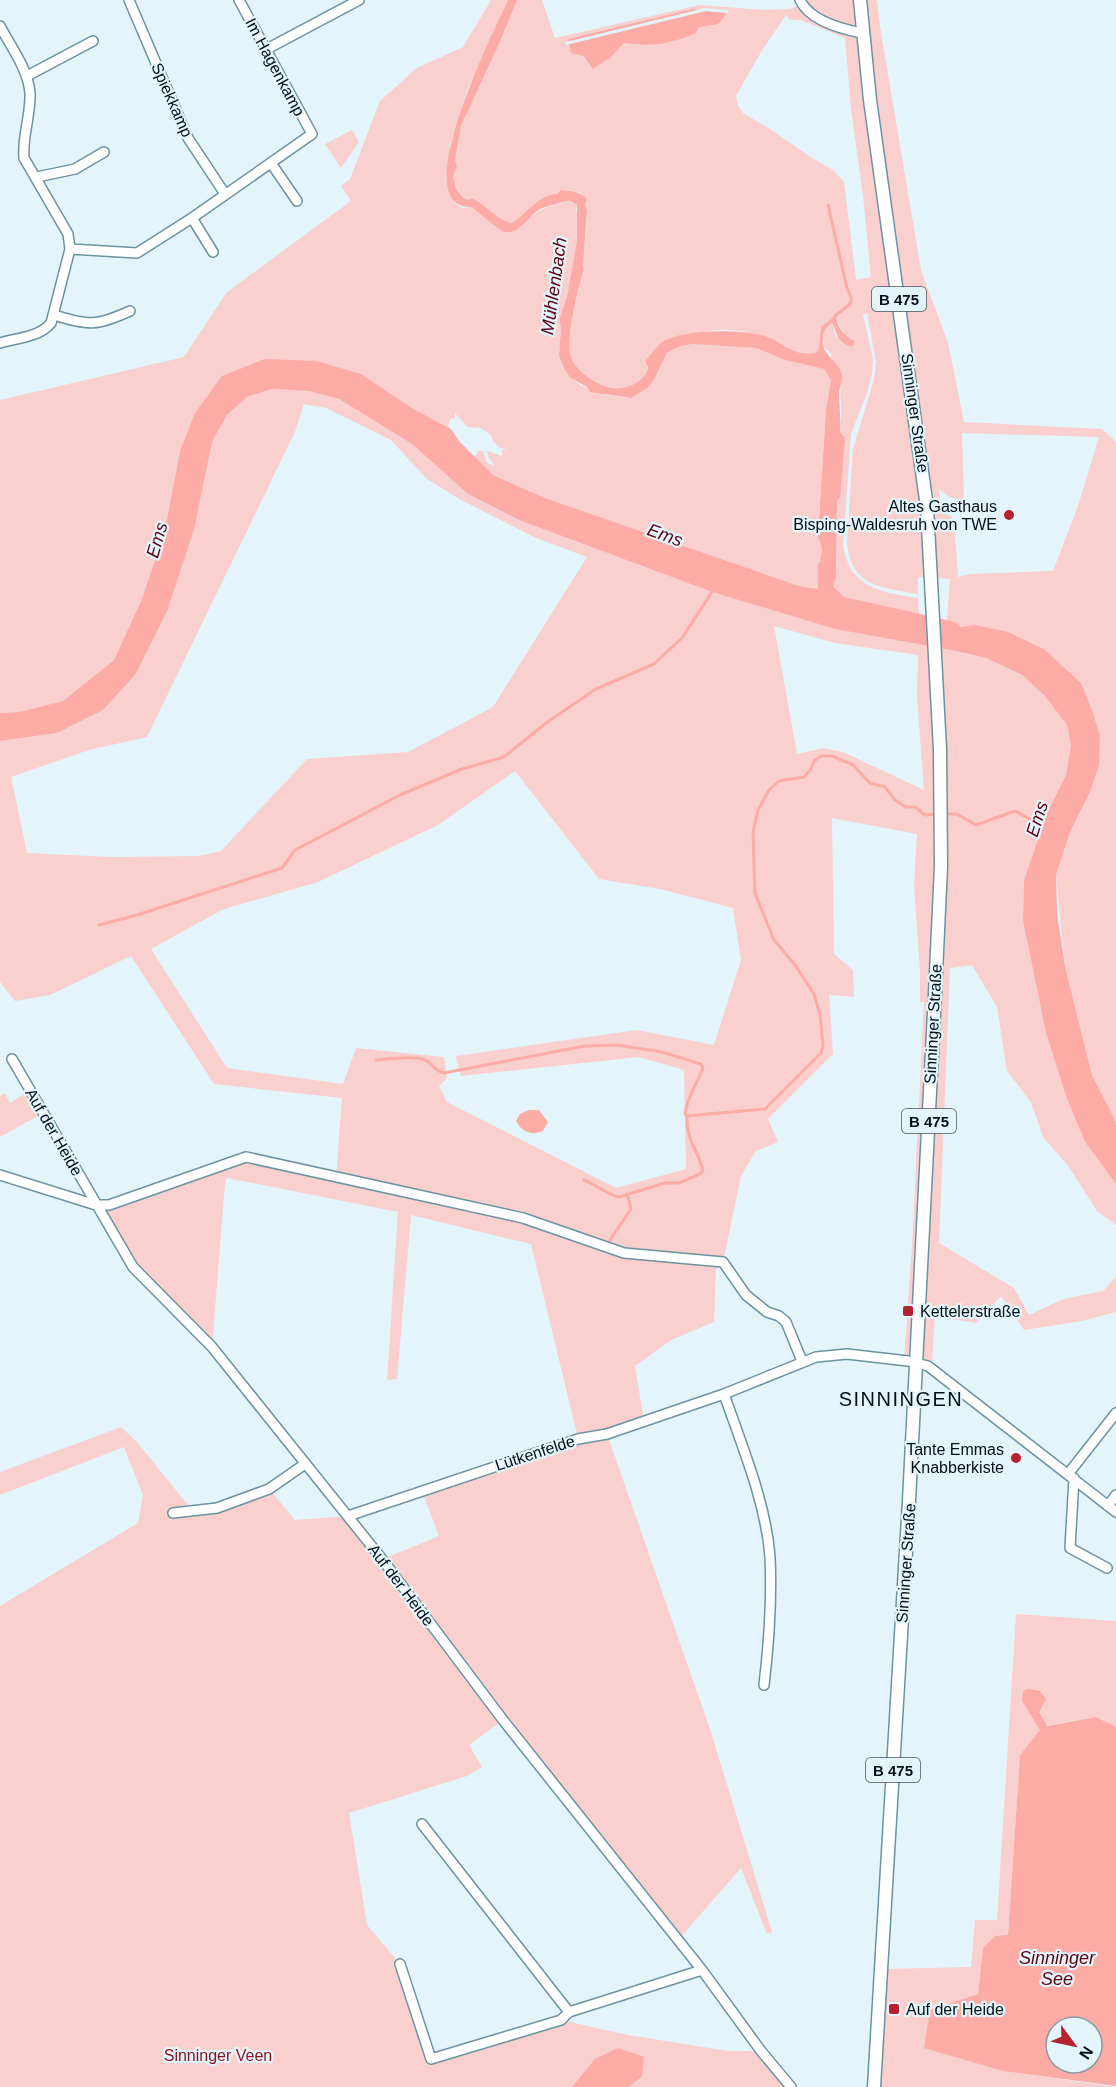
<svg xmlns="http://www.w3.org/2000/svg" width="1116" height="2087" font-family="Helvetica,sans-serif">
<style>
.green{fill:#f9d0cd;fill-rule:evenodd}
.water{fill:#fcaba7;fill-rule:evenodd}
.pier{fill:#e4f4fb}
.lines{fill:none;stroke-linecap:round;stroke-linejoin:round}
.stream{stroke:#fcaba7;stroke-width:3}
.minor-casing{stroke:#6b93a2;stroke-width:12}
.major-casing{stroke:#6b93a2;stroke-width:15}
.minor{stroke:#fff;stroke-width:9}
.major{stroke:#fff;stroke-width:12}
.poi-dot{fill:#b4222f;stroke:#e4f4fb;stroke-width:2}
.labels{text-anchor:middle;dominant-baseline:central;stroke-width:4.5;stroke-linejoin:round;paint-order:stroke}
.shield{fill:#e4f4fb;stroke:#46545b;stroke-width:1.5}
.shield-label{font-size:15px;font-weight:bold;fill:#031016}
.street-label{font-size:16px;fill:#031016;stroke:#e4f4fb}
.poi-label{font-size:16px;fill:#031016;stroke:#e4f4fb;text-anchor:end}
.park-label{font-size:16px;fill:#88131f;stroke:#e4f4fb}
.water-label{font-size:18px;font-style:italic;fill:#5d020f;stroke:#e4f4fb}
.quarter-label{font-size:20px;letter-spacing:1.5px;fill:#031016;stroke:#e4f4fb}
</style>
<rect width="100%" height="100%" fill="#e4f4fb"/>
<path class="green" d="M491,0H508L475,74L468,88L450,144L454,202L462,208L472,207L496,226L520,228C534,214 539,209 558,204C566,202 570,200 577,205L576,210L578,219L577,241L567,297L559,320L561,327L559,356L565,372L580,385L605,395L627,398L658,373L667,353L678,347L692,344L756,348L785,360L824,369L831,380L826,410L818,536L822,549L820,564L818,565V589L799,586L545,498L493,475L474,457L479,451H483L487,463L495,466L489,458L487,451L502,456V450L507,449L500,448L493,441L491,435L481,428L467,427L455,413V418L450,420L448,426L451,429L410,407L265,359L180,451L164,535L141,601L114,660L63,701L19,712L0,713V400L184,357L227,292L351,201L341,186L350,179L380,101L417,68L463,47Z
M517,0H542L555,38L700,5L765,10L790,9L801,4L800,0H877L881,33L921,270L948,343L964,422L1102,429L1116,442V1122L1092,1075L1080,1026L1065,966L1056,875L1070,832L1090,792L1100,735L1092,710L1081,683L1044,649L1008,632L971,626C962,630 956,623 947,620L950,579L918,577V594C882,588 850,586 847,542L853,449L874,380L876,362L867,313L863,315L873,359L872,373L867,393L851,434L843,546C851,589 881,592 918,598L919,615L844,597L833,586L836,578C837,525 837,472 841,419C843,403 838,394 842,377L831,357L832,354L824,347C823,337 821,328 832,323L836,337L842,343L846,337L836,319V315L821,327L819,348L816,353C787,356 784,341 760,335C746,331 724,328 709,331C695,333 664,350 649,357L646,361C653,380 626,391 609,388C598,386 574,368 570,357C566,341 577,296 581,279C582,276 584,274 584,271C585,268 583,265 583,261C584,245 587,228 587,211L585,205L587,200L581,193L565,190L543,199L513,223C495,219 487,205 473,198L468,200L463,198L456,189L453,177L457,166L455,160L461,126L500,42ZM692,9L713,25L705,26L639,45L624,43L610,58L593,69L568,39ZM786,15L790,20H801L845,38L851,108L863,196L871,277L856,280L844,182L833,170L812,158L770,129L743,113L738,106L736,96L761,52ZM962,433L1099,437L1077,509L1053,571L970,574L958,577L954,520L951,516L941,513L939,489C947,496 952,500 964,499Z
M352,130L359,142L341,168L325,144Z
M272,389L309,391L339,399L412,444L468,494L519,520L712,592L835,629L961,652L986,658L1022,675L1044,695L1067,725L1071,745L1066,775L1047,813L1024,880L1023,921L1046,1033L1067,1099L1085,1142L1116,1184V1225L1097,1211L1069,1167L1043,1137L1031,1102L1007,1071L997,1007L972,965L950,968L939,1243L1014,1288L1029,1315L1063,1299L1103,1291L1116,1277V1312L1082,1321L1024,1330L1001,1296L976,1323L935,1316L932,1362L928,1366L904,1361L912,1246L924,1002H920V971L914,885L917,834L832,818L834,954L853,970L854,997L829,995L833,1054L768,1119L778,1142L756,1151L741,1176L723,1262L716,1269L714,1322L671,1340L635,1366L644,1421L607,1434L710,1729L772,1932L767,1934L741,1868L678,1940L503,1720L469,1745L482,1767L467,1776L349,1813L367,1925L400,1964L431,2058L561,2020L628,2035L728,2051H761L791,2087H0V1606L138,1523L143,1495L124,1447L0,1495V1472L121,1427L136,1441L193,1511L269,1489L295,1520L348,1516L383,1559L439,1536L422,1491L578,1438L531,1244L411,1215L397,1379L387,1380L398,1212L227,1178L225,1183L212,1347L133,1267L96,1205L246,1157L336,1177L342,1098L214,1084L131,956L50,995L15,1001L0,982V741L57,733L103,710L136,674L168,609L194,530L212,442L227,415L247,397ZM304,404L326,408L391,440L427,479L461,500L536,538L587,557L493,707L408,752L307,759L221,851L199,856L110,857L27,853L11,777L89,750L147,737L295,432ZM774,626L835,643L918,655L917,696L924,790L843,752L823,748L797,754ZM515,771L599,879L660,889L733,908L741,960L714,1045L637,1030L456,1056L461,1076L639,1057L684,1070L686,1169L616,1188L447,1102L439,1086L447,1078L444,1057L356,1048L343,1084L227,1068L151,949L224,909L318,882L438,825Z
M30,1090L43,1113L0,1137V1096L5,1093L10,1103Z
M1016,1614L1116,1621V1727L1096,1717L1043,1726L1020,1755L1008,1935L983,1948L978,1994L931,2010L925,2048L1003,2071L1116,2087H874L882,1969L971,1967L975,1920H997Z"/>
<path class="water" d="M508,0H517L500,42L461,126L455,160L457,166L453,177L456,189L463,198L468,200L472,198C487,205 495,219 512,223C526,214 540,194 557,194L561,190C570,191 582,191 587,200L585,205L587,211L583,264L584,270C578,286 565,343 571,358C576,370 594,383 607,387C622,392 646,383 648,367L645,361C651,355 655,348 661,343C680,329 738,329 761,335C785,341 787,356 816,353L819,348L821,327L836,315C836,326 844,336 855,341L852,347C835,341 839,336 832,323C822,328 820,343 826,352C831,360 840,365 842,375C843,381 839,388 839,394C839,407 841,419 840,432L845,438L840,497L837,501L836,578L833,586L844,597L947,620L957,623L961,627L975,625L1008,632L1044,649L1081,683L1092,710L1100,735L1099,765L1090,792L1070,832L1056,875L1057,913L1065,966L1092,1075L1116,1122V1184L1085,1142L1067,1099L1046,1033L1023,921L1024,880L1047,813L1066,775L1071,745L1067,725L1044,695L1022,675L986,658L961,652L835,629L712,592L519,520L468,494L412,444L339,399L309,391L272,389L247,397L227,415L212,442L194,530L168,609L136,674L103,710L57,733L0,741V713L19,712L63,701L114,660L141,601L164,535L180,451L195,413L222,376L265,359L316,361L361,374L410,407L451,429L459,441L493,475L545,498L799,586L818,589V564L820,563L822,549L818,536L826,410L831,380L824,369L785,360L756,348L692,344L678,347L667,353L654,380L647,388L631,398L590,392L587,387L571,378L565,371L559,356L561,327L559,320L567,297L577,241V205C571,200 567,201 559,203C551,206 545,206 537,211C527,219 517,237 502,231C500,230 475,210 472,207C403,210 496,27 508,0Z
M692,9L726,13C718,29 713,23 698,28L696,33C669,44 654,47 624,43L610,58L593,69L583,56L571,53L568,39Z
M529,1110H539L548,1122L543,1131C531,1136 522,1132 516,1121L520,1114Z
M1028,1689L1040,1691L1046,1699L1039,1712L1047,1726L1096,1717L1116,1727V2086L1003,2071L924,2048L930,2010L978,1994L983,1948L995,1936L1008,1935L1020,1755L1040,1730L1022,1701L1023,1691ZM1056,2027H1092V2063H1056Z
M618,2048L644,2057L642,2076L629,2087H572L595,2059Z"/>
<path class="pier" d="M705,8L727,10L729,13L706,11L566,45V42Z"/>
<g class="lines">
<path class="stream" d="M828,205L847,288L851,297V303L835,316
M943,814H957L976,825L1015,811L1030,819L1042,834
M99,925L137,915L282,868L295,850L400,795L462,769L504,757L546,723L596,689L654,664L682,638L712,592
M376,1060C388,1059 414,1055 425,1060C433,1063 434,1071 444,1073L585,1046L617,1045L662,1052L701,1064L703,1068C697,1085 687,1096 685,1114L687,1116L765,1109L821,1053L823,1046L820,1015L814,994L795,965L774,940L755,893L753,832L758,810L769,790L779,781L804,777L811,769L814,761L821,756H832L853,765L870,783L885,787L895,800L906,807H915L925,815L936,814
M584,1180C596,1185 607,1194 619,1197L665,1183H679L700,1174L703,1171C698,1148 686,1143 687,1116
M610,1240L631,1209L627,1194"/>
<defs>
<path id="minor" d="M129,0L188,138L225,194
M800,0C810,21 841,29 862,33
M0,26C11,47 28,69 30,93C31,115 22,136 24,158L68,234L70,249L51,323C40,337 17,338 0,343
M265,50L359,0
M27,76L93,41
M271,163L297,201
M37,177L75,169L104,152
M192,218L213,252
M70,249L137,253L192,218L312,134L239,0
M54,315C89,326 97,326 130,311
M12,1059L133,1267L212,1347L382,1559L503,1720L702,1970L569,2012L561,2020L431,2059L400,1964
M0,1175L96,1205H109L246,1157L523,1218L624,1253L723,1262L746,1295L767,1312L779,1316L786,1322L802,1361
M724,1394C742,1446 766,1503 770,1557C772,1600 769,1643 764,1685
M1068,1474L1116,1413
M1074,1478L1070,1548L1107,1568
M1108,1506L1116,1495
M173,1513L217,1508L269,1489L305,1464
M348,1516L578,1439L607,1434L724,1394L816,1357L847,1354L908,1361L928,1366L1116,1512
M422,1824L569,2012
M702,1970L761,2051L791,2087"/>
<path id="major" d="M860,0L870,100L927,507L940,749L941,866L935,994L909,1501L874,2087"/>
</defs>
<use href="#minor" class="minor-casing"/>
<use href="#major" class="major-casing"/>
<use href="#minor" class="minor"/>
<use href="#major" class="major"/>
</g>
<g class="poi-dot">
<circle cx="1009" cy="515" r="6"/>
<rect x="902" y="1305" width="12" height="12" rx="3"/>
<circle cx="1016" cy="1458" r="6"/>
<rect x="888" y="2003" width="12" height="12" rx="3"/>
</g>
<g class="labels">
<g class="shield">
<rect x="872" y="287" width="54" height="24" rx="4.5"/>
<rect x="902" y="1109" width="54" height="24" rx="4.5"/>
<rect x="866" y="1758" width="54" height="24" rx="4.5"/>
</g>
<g class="shield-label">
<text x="899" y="299">B 475</text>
<text x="929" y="1121">B 475</text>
<text x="893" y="1770">B 475</text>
</g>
<g class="street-label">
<text transform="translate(275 67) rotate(62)">Im Hagenkamp</text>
<text transform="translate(172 100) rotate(66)">Spiekkamp</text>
<text transform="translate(915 413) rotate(82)">Sinninger Straße</text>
<text transform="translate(933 1024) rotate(-87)">Sinninger Straße</text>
<text transform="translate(54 1132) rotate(60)">Auf der Heide</text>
<text transform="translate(535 1453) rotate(-18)">Lütkenfelde</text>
<text transform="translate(906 1563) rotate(-86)">Sinninger Straße</text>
<text transform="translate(401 1585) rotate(53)">Auf der Heide</text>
</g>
<g class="poi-label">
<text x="997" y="506">Altes Gasthaus<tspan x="997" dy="18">Bisping-Waldesruh von TWE</tspan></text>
<text x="920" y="1311" text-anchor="start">Kettelerstraße</text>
<text x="1004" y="1449">Tante Emmas<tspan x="1004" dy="18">Knabberkiste</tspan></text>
<text x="906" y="2009" text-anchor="start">Auf der Heide</text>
</g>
<g class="park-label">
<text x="218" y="2055">Sinninger Veen</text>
</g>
<g class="water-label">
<text transform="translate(554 286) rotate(-82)">Mühlenbach</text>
<text transform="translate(665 535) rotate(20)">Ems</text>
<text transform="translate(157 540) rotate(-74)">Ems</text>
<text transform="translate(1037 819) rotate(-72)">Ems</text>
<text x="1057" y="1958">Sinninger<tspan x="1057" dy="21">See</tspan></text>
</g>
<g class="quarter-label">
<text x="901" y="1399">SINNINGEN</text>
</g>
</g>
<g transform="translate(1074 2045) rotate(123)"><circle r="28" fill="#e4f4fb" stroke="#8a999f" stroke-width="1.5"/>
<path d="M0-4.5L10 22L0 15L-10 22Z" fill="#b4222f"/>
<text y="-9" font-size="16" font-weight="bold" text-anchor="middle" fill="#031016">N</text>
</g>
</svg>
